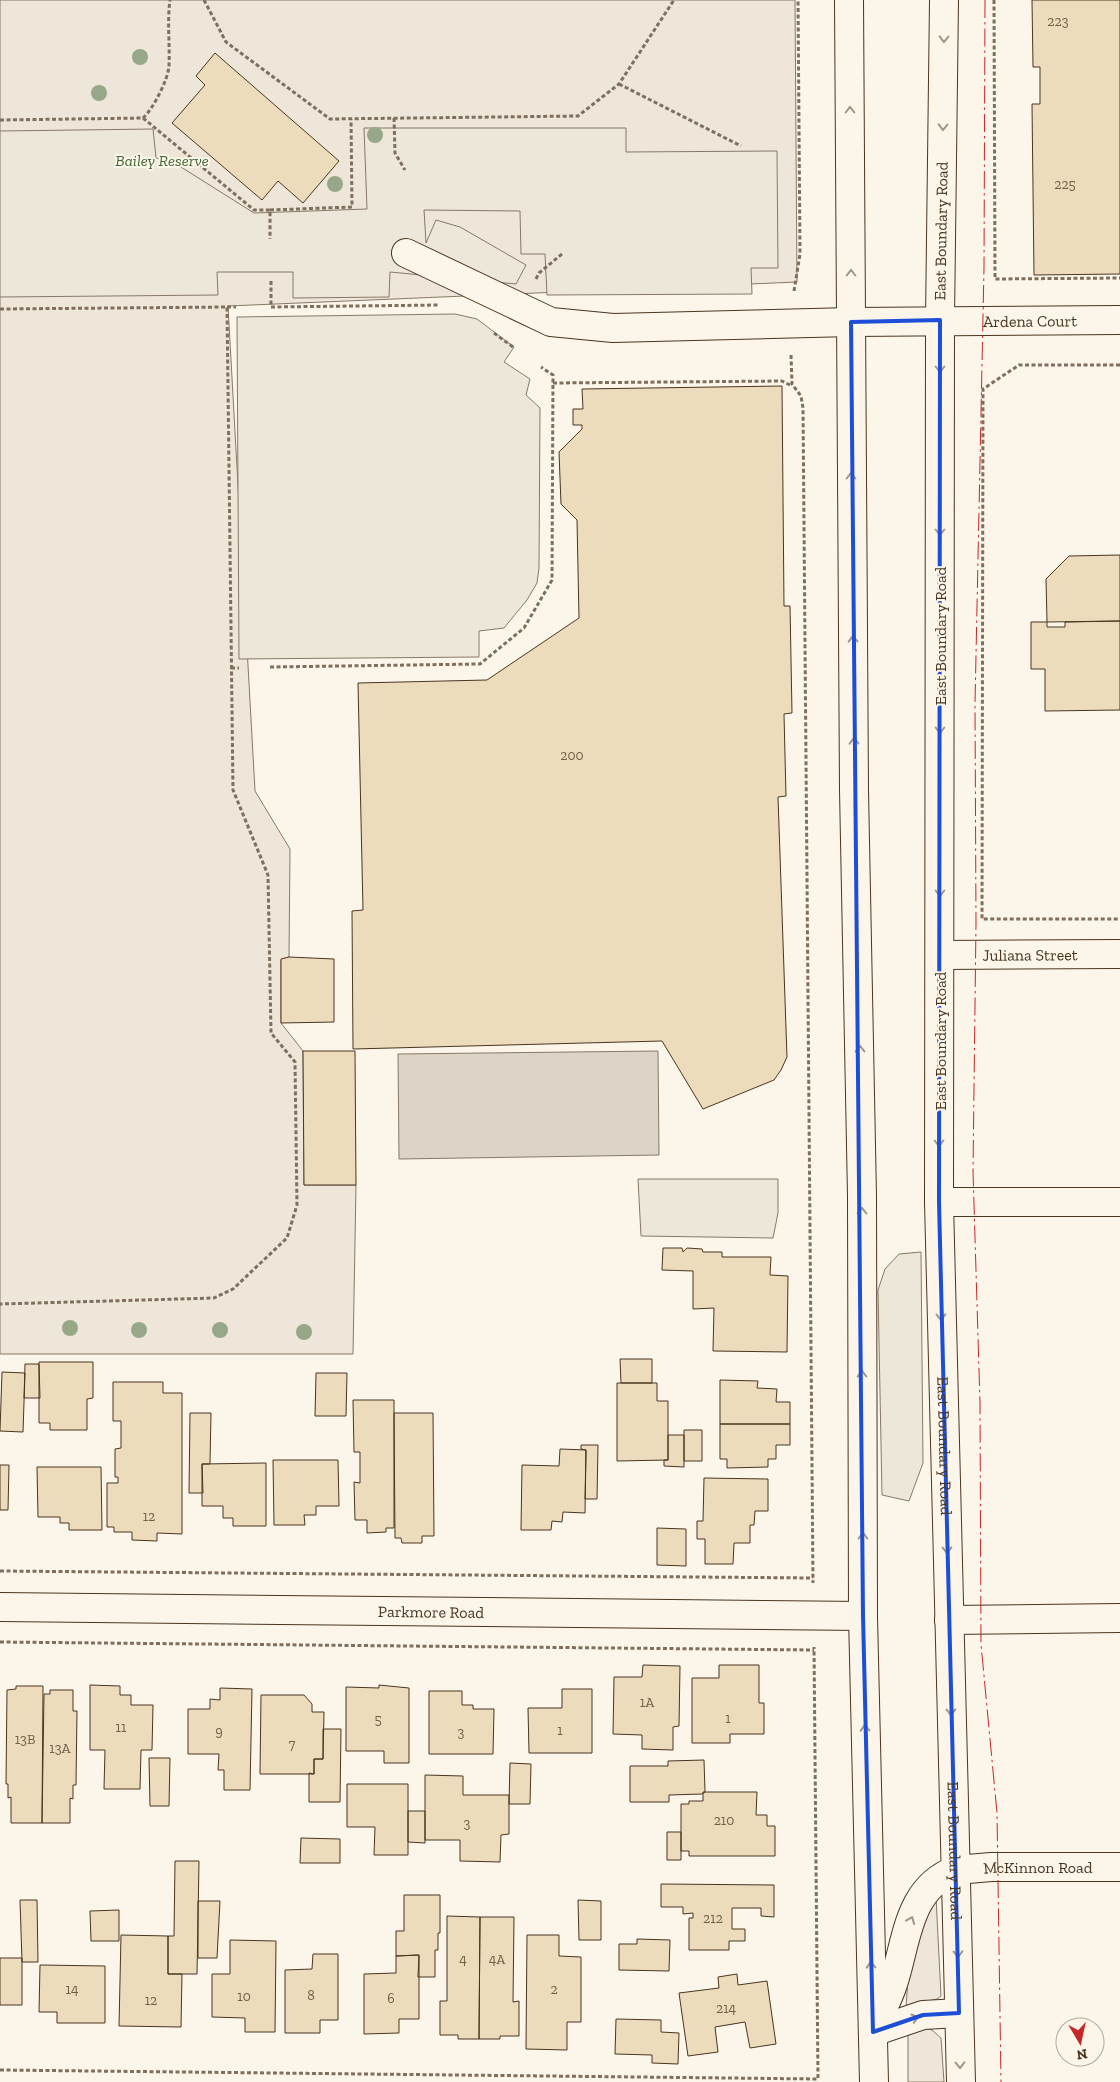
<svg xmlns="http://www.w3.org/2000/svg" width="1120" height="2082" font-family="'Zilla Slab',serif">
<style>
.green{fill:#ede6d9;stroke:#887966}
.parking{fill:#ede7d9;stroke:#887966}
.water{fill:#dcd4c6;stroke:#887966}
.building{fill:#ecdcbc;stroke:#4a3520}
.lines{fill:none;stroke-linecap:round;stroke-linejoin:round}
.minor-casing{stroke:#4a3520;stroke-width:30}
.major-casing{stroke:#4a3520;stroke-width:30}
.path{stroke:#7f6f5c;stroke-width:3;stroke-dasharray:4 2.5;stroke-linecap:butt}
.minor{stroke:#fbf6e9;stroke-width:28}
.major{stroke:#fbf6e9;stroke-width:28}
.power{stroke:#c62828;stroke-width:1;stroke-dasharray:18 4 2.5 4;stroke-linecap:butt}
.tree{fill:#96a887}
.oneway{stroke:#a29684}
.marked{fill:none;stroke:#1d4ed8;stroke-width:4;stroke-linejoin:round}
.labels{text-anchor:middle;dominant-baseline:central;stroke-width:4;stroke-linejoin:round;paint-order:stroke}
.number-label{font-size:14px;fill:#725f47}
.park-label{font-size:16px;font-style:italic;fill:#436837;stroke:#fbf6e9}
.street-label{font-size:16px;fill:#4a3520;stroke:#fbf6e9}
</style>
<rect width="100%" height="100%" fill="#fbf6e9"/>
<path class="green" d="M0,0H795L797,282L228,306L255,791L290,849L289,957L281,960V1023L303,1051L304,1185H356L353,1354H0Z
M936,1897L941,1996L937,1999L906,2007L910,1952Z
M926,2028L932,2030L941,2038L944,2082H908V2036L913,2030Z"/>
<path class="parking" d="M364,128H626V152L777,151L778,268H751L752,294L547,295L545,254H521L520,211L424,210L426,243L436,220L460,227L526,265L516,284L390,272L389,297L293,298V272H217L218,295L0,297V131L153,129L156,158L173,162L254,213L367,209Z
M455,314L477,319L514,347L504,362L530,379L526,395L540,408L539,568L537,583L527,600L504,628L479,631V657L239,659L237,317Z
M638,1179H778V1213L773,1238L641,1236Z
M921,1252L923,1463L909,1501L882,1495L878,1290L885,1269L899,1254Z"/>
<path class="water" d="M658,1051L659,1155L399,1159L398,1054Z"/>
<path class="building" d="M1032,0H1120V274L1034,275L1032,104H1040V67H1033Z
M215,53L339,161L303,203L278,181L262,200L172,123L205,85L196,76Z
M782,386L784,606H790L792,713L784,714L786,796L778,797L787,1057L781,1070L774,1080L703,1109L662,1041L353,1049L352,911L363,910L358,683L487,680L579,618L577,520L561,504L559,452L582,429V425H573V409H583L582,389Z
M1120,555V621L1047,622L1046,579L1069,556Z
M1120,621V710L1045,711V669H1031V622H1047V627H1065V622Z
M289,957L334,959V1022L281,1023V959Z
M303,1051H355L356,1185H304Z
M663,1248H682L683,1252L687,1248L702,1249L703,1252H722V1257H771L770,1275L788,1276L787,1352L713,1351L714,1308L693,1309V1271L662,1270Z
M620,1359H652V1383H621Z
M39,1362H93V1398L87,1399V1430H50V1423H39Z
M25,1364H39L40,1398H24Z
M2,1372L25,1373L23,1432L0,1431Z
M316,1373H347L346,1416H315Z
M720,1380L758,1381L757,1388L777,1389L776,1402H790V1424H720Z
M113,1382H163V1393H182V1534L157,1533V1541L132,1540V1532H114V1527H107V1483H118V1477H115V1449L121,1448V1421H113Z
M617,1383H657V1401H668V1460L617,1461Z
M353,1400H394V1528H386V1532L367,1533V1520H355L354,1482L360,1483V1452H354Z
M190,1413H211L210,1464H202L203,1493H189Z
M394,1413H433L434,1536H422V1543H402L401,1538H395Z
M720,1424H790V1445H776V1459H768V1467L727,1468V1459H720Z
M684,1430H702V1461H684Z
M668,1435H684V1467L664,1466V1460H668Z
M581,1445H598L597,1499H585L586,1450L581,1449Z
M560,1449L586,1450L585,1513L563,1512L562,1522L552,1521L551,1530H521L522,1465L559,1466Z
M273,1460H338L339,1506H316V1515H304L305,1525H274Z
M266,1463V1526H233V1518H223V1506H202V1464Z
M0,1465H9L8,1510H0Z
M37,1467H101L102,1530H69V1523H60V1517H38Z
M704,1478L768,1479V1511H755L754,1525H750V1543H734L733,1564H705V1539H697V1521H703Z
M657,1528L686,1529V1566L657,1565Z
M643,1665L680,1666L679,1726L673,1727V1750L642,1749V1735L613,1734L614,1677H642Z
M719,1665H759V1703H764V1734H730V1743H692V1678H719Z
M90,1685L120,1686V1695H131V1705H153L152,1750H141L140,1789H104L105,1750H90Z
M379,1685L409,1688V1763H384V1751H346V1687L379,1688Z
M16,1686H43L42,1823H11V1797L8,1798V1784H6L7,1690L16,1689Z
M220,1688L252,1689L250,1790H224V1770H218L219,1754H188V1709H210V1699L220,1700Z
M562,1689H592V1753H529L528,1708H562Z
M50,1690H73V1711H77L76,1785H73V1799L70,1798V1823H42L44,1694H50Z
M429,1691H462V1705H473V1709H494L493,1754H429Z
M261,1695H304L312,1704V1712H324L323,1759H314V1774H260Z
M323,1729H341L340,1802H309V1773L314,1774V1759H323Z
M149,1758H170L169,1806H150Z
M704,1760L705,1792L702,1794L669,1795V1802H630V1766H668V1761Z
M510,1763L531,1764L530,1804H509Z
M425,1775L463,1776V1795H509V1834L501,1835L500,1862L460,1861V1840H425Z
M347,1784H408V1855H374L375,1827H347Z
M703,1792H757L756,1815H767V1826H775V1856H689V1851H681V1804H689V1801H703Z
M408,1811H425V1843L408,1842Z
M667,1832H681V1860H667Z
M301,1838L340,1839V1863H300Z
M175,1861H199L197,1974H168V1936H174Z
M661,1884L774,1885V1917L761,1916V1908H732V1929H745V1941H729V1950H689V1918H693V1913L683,1914V1907H661Z
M404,1895H440V1933H438V1950H435V1977H418L419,1955L396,1956V1931H404Z
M20,1900H37L38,1962H22Z
M578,1900L601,1901V1940H579Z
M198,1901H220L217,1958H198Z
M119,1910V1941H91L90,1911Z
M447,1916L480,1917L479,2039H458V2035H440V2001H447Z
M480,1917H514L513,2002L519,2001V2036H500V2039H479Z
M121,1935L168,1936V1974H182L181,2027L119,2026Z
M527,1935H559V1956L581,1957V2022H567V2050L526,2049Z
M637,1939L670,1940L669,1971L619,1970V1944H637Z
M230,1940L276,1941L275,2032H245V2018L212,2017V1974H230Z
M313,1954H338V2020H320V2033H285V1970L312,1969Z
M419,1955V2019H399V2033L364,2034V1974L396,1973V1956Z
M0,1958H22V2005H0Z
M40,1965L105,1966V2023H57V2012H39Z
M737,1974L738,1985L767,1981L776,2044L750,2048L745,2022L715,2027L718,2052L688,2056L679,1993L719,1988L718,1977Z
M616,2019L661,2020V2032L679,2033L678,2064L652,2063V2055L615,2054Z"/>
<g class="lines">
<defs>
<g id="minor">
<path id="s1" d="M406,253L551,322L613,328L851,322L1120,320"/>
<path id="s2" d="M940,955L1120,954"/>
<path d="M939,1202H1120"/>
<path id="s3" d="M0,1607L863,1616"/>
<path d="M949,1620L1120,1618"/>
<path id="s4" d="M956,1870L991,1867H1120"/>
</g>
<g id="major">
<path d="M849,0L854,790L862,1196L863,1616L874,2082"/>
<path id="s5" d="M944,0L940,320L939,1202L961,2082"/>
<path d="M876,2023C882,2010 889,1997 893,1984C907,1942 907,1888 956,1870"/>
<path d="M873,2032L923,2015L959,2013"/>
</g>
</defs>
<use href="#minor" class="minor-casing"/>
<use href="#major" class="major-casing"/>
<path class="path" d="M204,0L226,42L330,119L578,116L619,84L674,0
M994,0L995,279L1120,278
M619,84L741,146
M143,118L254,210H270V239
M394,118L395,153L405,170
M0,120L143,118C153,109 168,80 169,66C170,44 167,22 170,0
M270,210L352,207L351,119
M536,279L539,273L562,254
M271,281V307L439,305
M794,291L800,254L798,0
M227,307H236
M0,309L227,307L233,790L268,875L271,1033L295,1062L297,1205L287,1238L233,1289L214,1298L0,1304
M494,333L513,347
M791,355L792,384L801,396L803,408L813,1583
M1120,365H1019L983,389L982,919H1120
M553,383L782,381L792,386
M270,667L480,664L524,628L552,580L553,375L541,367
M231,668H239
M0,1571L813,1578
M0,1642L814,1650
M0,2070L818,2079L814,1647"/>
<use href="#minor" class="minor"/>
<use href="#major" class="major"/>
<path class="power" d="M985,0L984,268L975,704L976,923L973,1171L980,1403L981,1644L997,1813L1001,2082"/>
</g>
<g class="tree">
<circle cx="140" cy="57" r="8"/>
<circle cx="99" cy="93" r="8"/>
<circle cx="375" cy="135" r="8"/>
<circle cx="335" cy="184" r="8"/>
<circle cx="70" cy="1328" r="8"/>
<circle cx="139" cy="1330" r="8"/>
<circle cx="220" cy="1330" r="8"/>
<circle cx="304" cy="1332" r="8"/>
</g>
<defs><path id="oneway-chevron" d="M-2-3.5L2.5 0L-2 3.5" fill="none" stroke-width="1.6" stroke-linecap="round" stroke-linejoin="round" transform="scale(1.25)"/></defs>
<g class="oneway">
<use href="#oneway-chevron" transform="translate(944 39) rotate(91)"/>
<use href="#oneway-chevron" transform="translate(850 110) rotate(-90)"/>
<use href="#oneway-chevron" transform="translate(943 127) rotate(91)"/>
<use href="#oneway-chevron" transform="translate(851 273) rotate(-90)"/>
<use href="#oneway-chevron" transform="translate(940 369) rotate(90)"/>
<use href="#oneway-chevron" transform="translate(851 476) rotate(-90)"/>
<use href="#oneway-chevron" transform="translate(940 532) rotate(90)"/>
<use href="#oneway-chevron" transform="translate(853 639) rotate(-91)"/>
<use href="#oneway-chevron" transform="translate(940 730) rotate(90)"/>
<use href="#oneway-chevron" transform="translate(854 741) rotate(-91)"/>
<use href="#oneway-chevron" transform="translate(940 893) rotate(90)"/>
<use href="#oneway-chevron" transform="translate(860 1049) rotate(-91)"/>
<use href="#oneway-chevron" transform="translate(939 1143) rotate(90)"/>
<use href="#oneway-chevron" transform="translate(862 1211) rotate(-90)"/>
<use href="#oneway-chevron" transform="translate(941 1317) rotate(89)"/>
<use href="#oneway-chevron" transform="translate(862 1374) rotate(-90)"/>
<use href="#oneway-chevron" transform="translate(863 1536) rotate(-90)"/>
<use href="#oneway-chevron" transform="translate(947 1550) rotate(89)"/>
<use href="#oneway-chevron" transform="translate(951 1712) rotate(88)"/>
<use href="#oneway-chevron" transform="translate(865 1728) rotate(-91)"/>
<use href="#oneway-chevron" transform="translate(911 1920) rotate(-68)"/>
<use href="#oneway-chevron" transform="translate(958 1954) rotate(89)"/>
<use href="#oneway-chevron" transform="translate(871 1965) rotate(-92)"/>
<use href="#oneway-chevron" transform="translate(915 2018) rotate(-16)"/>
<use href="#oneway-chevron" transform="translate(960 2065) rotate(88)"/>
</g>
<path class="marked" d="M940,320L939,1202L959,2013L923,2015L873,2032L863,1616L851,322Z"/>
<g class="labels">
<g class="number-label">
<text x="1058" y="21">223</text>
<text x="1065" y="184">225</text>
<text x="572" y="755">200</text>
<text x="149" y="1516">12</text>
<text x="647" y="1702">1A</text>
<text x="728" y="1718">1</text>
<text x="378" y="1719">5</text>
<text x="121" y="1727">11</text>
<text x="560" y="1730">1</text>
<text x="219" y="1731">9</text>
<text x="461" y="1732">3</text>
<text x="25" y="1739">13B</text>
<text x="292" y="1744">7</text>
<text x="60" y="1748">13A</text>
<text x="724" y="1820">210</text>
<text x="467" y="1823">3</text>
<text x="713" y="1918">212</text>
<text x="463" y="1959">4</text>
<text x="497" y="1959">4A</text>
<text x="72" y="1989">14</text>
<text x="554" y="1989">2</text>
<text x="311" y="1995">8</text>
<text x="244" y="1996">10</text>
<text x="391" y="1998">6</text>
<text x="151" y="2000">12</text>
<text x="726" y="2008">214</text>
</g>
<g class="park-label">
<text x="162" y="160">Bailey Reserve</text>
</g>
<g class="street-label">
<text transform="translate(941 231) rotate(-89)">East Boundary Road</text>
<text stroke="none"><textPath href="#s1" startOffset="640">Ardena Court</textPath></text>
<text transform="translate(940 636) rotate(-90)">East Boundary Road</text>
<text stroke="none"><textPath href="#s2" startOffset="90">Juliana Street</textPath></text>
<text transform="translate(940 1041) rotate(-90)">East Boundary Road</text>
<text stroke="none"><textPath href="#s5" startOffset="1446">East Boundary Road</textPath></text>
<text stroke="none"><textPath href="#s3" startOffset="431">Parkmore Road</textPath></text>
<text stroke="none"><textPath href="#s5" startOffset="1851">East Boundary Road</textPath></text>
<text stroke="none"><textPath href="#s4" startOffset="82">McKinnon Road</textPath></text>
</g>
</g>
<g transform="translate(1080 2042) rotate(171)"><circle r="24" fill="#fbf6e9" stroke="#b4a999"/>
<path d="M0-4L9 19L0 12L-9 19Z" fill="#c62828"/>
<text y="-8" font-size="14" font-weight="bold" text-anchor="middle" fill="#4a3520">N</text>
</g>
</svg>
